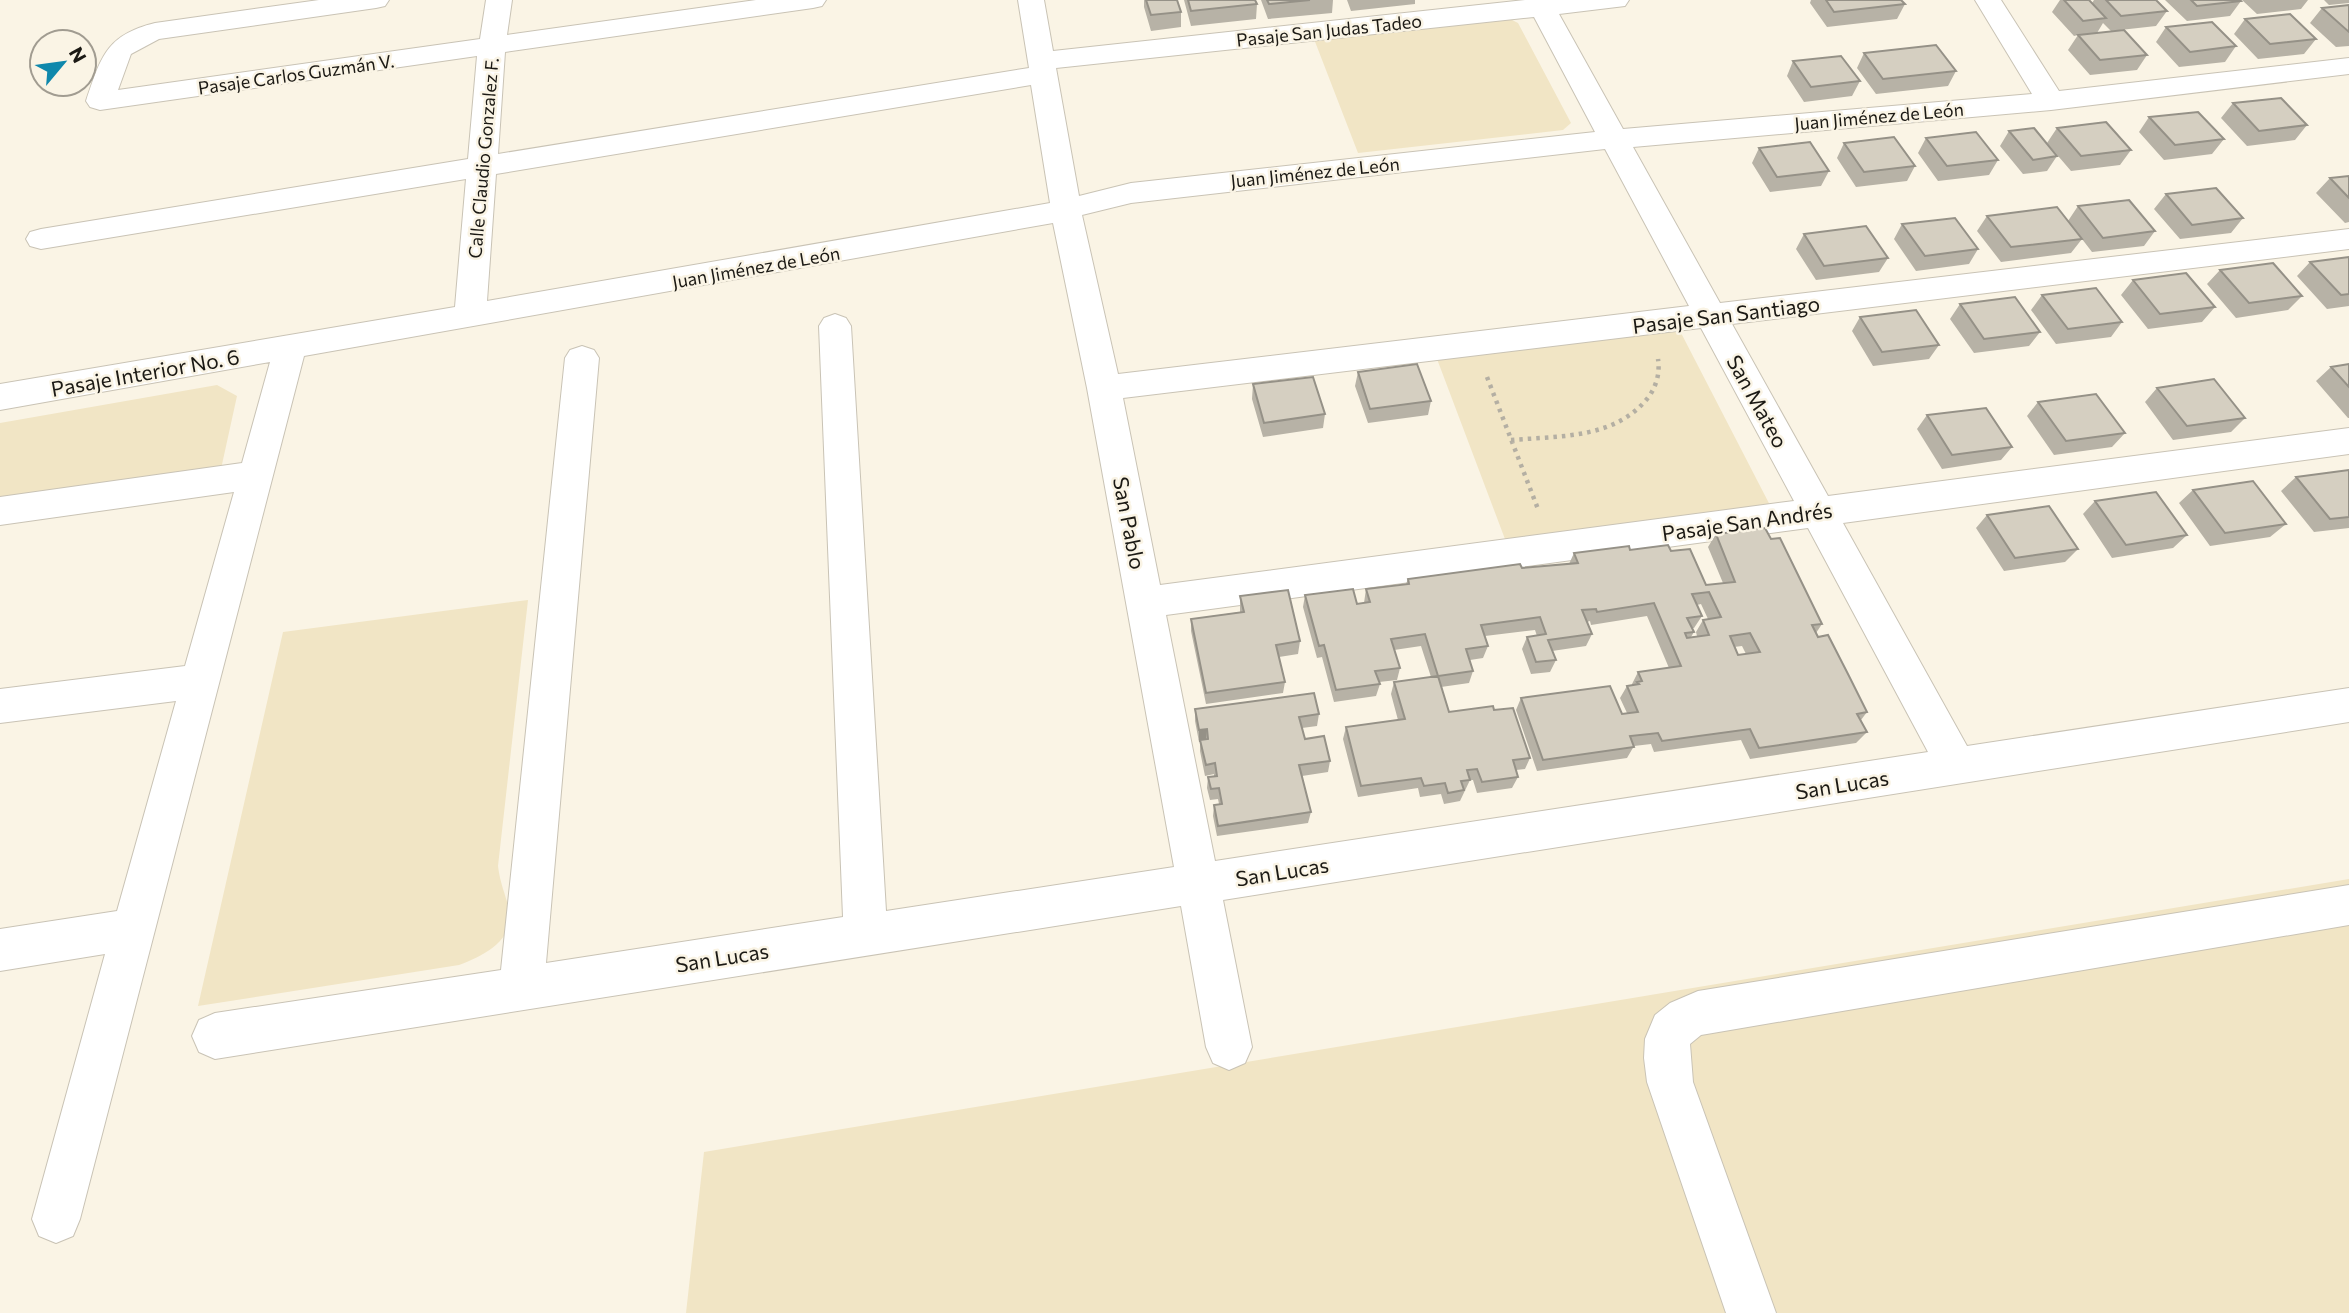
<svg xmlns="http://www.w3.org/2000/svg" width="2349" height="1313" font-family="Commissioner,sans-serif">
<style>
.green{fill:#f1e5c5}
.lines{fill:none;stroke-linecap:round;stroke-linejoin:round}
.minor-casing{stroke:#c9c3b5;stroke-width:2}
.path{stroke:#b4afa3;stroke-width:4.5;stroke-dasharray:3.5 5;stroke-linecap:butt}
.minor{fill:#fff;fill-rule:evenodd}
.wall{fill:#b7b2a6;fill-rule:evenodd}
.shaded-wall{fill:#959187}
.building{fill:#d5cfc1;stroke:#959187;stroke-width:2;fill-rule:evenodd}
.labels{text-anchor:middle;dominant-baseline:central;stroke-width:5;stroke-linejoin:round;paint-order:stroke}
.far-street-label{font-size:18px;fill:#1b1914;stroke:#faf4e5}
.street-label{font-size:21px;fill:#1b1914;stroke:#faf4e5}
</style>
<rect width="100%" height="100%" fill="#faf4e5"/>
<path class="green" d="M1510,19L1518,23L1571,123L1563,130L1358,153L1314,39Z
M1679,329L1773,511L1508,547L1437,359Z
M217,385L237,396L221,469L0,502V423Z
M528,600L498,866C500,883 505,893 509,909C516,940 483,956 459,965L198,1006L283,632Z
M2349,879V1313H686L704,1152Z"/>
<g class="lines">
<defs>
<path id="minor" d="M319,0H389L385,6L376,8L159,39L131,54L118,90L480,39L486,0H512L507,35L756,0H826L822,6L813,8L505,52L498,154L1029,68L1018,0H1044L1053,51L1525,0H1629L1625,6L1559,14L1623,129L2032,94L1975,0H2001L2059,91L2349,58V74L2051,110L1633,147L1720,303L2349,229V249L1732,324L1828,496L2349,428V454L1843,523L1967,746L2349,688V722L1223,900L1252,1047L1245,1063L1229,1070L1213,1063L1206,1047L1181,906L215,1059L199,1052L192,1036L199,1020L215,1013L501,970L565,358L570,350L582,346L594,350L599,358L546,963L843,917L819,326L824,318L835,314L846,318L851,326L886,911L1174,867L1087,388L1053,223L304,356L80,1219L73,1236L56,1243L39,1236L32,1219L105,954L0,971V929L117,911L176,701L0,723V689L185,666L234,492L0,525V497L242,463L270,362L0,410V384L455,307L466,179L41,249L30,246L26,239L30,232L41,229L468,159L477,56L100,110L90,107L86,101C101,57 106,35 155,23ZM1534,17L1595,132L1131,183L1079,196L1056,68ZM1031,85L1050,203L487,301L496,174ZM1605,149L1689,306L1118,374L1082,215L1131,203ZM1701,328L1794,501L1160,585L1123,398ZM1808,528L1928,752L1215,861L1166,615Z
M2349,885V925L1701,1035L1690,1044L1693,1082L1776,1313H1726L1647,1082L1644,1058L1645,1039L1655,1015L1670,1003L1698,991Z"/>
</defs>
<use href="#minor" class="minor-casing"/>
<path class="path" d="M1487,377L1538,509
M1511,440C1560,436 1618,439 1650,395C1657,384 1660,372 1658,359"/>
<use href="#minor" class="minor"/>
</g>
<path class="wall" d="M1144,0H1177L1181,12V27L1151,31L1144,7Z
M1184,0H1255L1257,4L1256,19L1191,26Z
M1261,0H1333L1332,13L1268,19Z
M1347,0H1415V4L1351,11Z
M1811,0H1901L1905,4L1897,19L1827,27L1810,3Z
M2060,0H2089L2092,3L2094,0H2156L2167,11L2156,26L2111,31L2103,23L2097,33L2147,55L2137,70L2090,75L2068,50L2078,35L2074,36L2052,12Z
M2165,0H2240L2241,1L2230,16L2187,21Z
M2242,0H2308L2301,9L2257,14Z
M2324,0H2349V3L2329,5Z
M2349,5V46L2336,47L2310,23L2322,8Z
M2245,19L2316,39L2304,54L2258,59L2234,34Z
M2166,27L2236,46L2225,62L2179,67L2156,42Z
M1864,53L1956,71L1948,86L1876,94L1857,68Z
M1793,61L1860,81L1852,96L1804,102L1787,76Z
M2233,103L2307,125L2295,140L2247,146L2221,118Z
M2149,117L2224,139L2212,154L2164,160L2139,132Z
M2057,128L2131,150L2120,165L2071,171L2047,143Z
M2009,131L2057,156L2047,171L2023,174L2000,146Z
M1926,138L1998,160L1989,175L1938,181L1918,153Z
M1844,143L1915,166L1907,181L1856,187L1837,158Z
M1759,148L1829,171L1821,186L1770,192L1752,163Z
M2349,176V222L2345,223L2316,193L2330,178Z
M2166,194L2243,218L2231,233L2180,239L2154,209Z
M2078,206L2155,231L2144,246L2092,252L2082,239L2071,253L2001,262L1977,231L1987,216L2068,221Z
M1902,224L1978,249L1969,264L1916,271L1894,239Z
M1804,234L1888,258L1879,272L1816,280L1796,249Z
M2349,257V306L2327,309L2297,276L2310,262Z
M2220,270L2302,296L2288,310L2236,318L2207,284Z
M2133,280L2215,307L2202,322L2148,329L2121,295Z
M2042,295L2122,322L2111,337L2056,344L2031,310Z
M1960,304L2040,332L2029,346L1974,353L1950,319Z
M1860,317L1939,345L1929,359L1873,366L1852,331Z
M2349,364V418H2348L2316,381L2331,367Z
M1358,372L1431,401L1428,415L1368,423L1355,386Z
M1253,384L1325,414L1323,428L1263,437L1252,399Z
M2157,388L2245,418L2231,432L2173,440L2145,402Z
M2038,402L2125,433L2112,447L2054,455L2027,416Z
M1927,415L2012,447L2001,460L1942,469L1917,429Z
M2349,470V528L2314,532L2281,491L2296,477Z
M2193,490L2286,524L2270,537L2210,546L2179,503Z
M2095,501L2187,535L2173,548L2112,558L2083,514Z
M1987,515L2078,549L2065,562L2004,571L1976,528Z
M1716,534L1771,539L1822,624L1816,633L1867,712L1861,720L1867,732L1856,743L1750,759L1741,740L1654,752L1651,744L1634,746L1627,758L1537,771L1516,710L1521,698L1622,714L1627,713L1620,698L1627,686L1632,685V684L1638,672L1669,668L1647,616L1591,625L1590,621L1587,622L1592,634L1586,646L1552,651L1556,660L1550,672L1531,674L1522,649L1527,637L1537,636L1535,630L1485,636L1488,646L1483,658L1470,660L1473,671L1469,683L1441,687L1449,712L1494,710L1530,758L1525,769L1516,770L1518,777L1512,788L1477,793L1473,780H1470L1460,801L1444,804L1441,794L1420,797L1418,788L1358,797L1343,739L1346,727L1398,720L1391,694L1394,682L1431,677L1421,646L1394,650L1400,668L1397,680L1379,682L1380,684L1376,696L1334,702L1322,657L1317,658L1303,607L1305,595L1357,604L1364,603L1366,589L1406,584L1408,579L1569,564L1574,553L1630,550L1671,551L1706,585L1723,583L1708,547ZM1701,604L1708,619L1703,620L1696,632L1697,636L1691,637L1694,632L1692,628H1694L1702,616L1697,605ZM1742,646L1746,654L1738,655L1734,647Z
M1240,596L1300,641L1298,654L1279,657L1285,682L1283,693L1206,704L1191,631V619L1240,612Z
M1195,709L1319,714L1317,726L1302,728L1305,739L1330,761L1328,772L1302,776L1311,812L1308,823L1217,836L1213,816L1214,805L1219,804L1218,799L1210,800L1207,788L1208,777L1214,776V774L1205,776L1200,751V741L1199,742L1195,721Z"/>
<path class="shaded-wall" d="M1207,729L1206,740L1199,742V730Z"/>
<path class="building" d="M1146,0H1177L1181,12L1151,15Z
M1188,0H1255L1257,4L1191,11Z
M1267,0H1310L1269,4Z
M1826,0H1901L1905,4L1834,12Z
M2064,0H2089L2106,18L2083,21Z
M2106,0H2156L2167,11L2121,16Z
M2191,0H2240L2241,1L2197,6Z
M2349,5V32L2322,8Z
M2290,14L2316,39L2270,44L2245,19Z
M2212,22L2236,46L2190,52L2166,27Z
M2124,30L2147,55L2100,60L2078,35Z
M1936,45L1956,71L1883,79L1864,53Z
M1841,56L1860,81L1811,87L1793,61Z
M2281,98L2307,125L2259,131L2233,103Z
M2198,112L2224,139L2175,145L2149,117Z
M2106,122L2131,150L2081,156L2057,128Z
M2034,128L2057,156L2033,160L2009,131Z
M1976,132L1998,160L1947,166L1926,138Z
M1894,137L1915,166L1864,172L1844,143Z
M1810,142L1829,171L1777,177L1759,148Z
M2349,176V198L2330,178Z
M2216,188L2243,218L2192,225L2166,194Z
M2129,200L2155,231L2103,238L2078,206Z
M2057,207L2082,239L2011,247L1987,216Z
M1955,218L1978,249L1925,256L1902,224Z
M1866,226L1888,258L1824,266L1804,234Z
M2349,257V294L2341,295L2310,262Z
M2273,263L2302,296L2249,303L2220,270Z
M2186,273L2215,307L2160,314L2133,280Z
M2096,288L2122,322L2068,329L2042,295Z
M2015,297L2040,332L1984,339L1960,304Z
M1916,310L1939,345L1882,352L1860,317Z
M1417,364L1431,401L1370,409L1358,372Z
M2349,364V387L2331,367Z
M1313,377L1325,414L1264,423L1253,384Z
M2214,379L2245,418L2187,426L2157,388Z
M2096,394L2125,433L2066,441L2038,402Z
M1986,408L2012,447L1952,455L1927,415Z
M2349,470V517L2330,519L2296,477Z
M2253,481L2286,524L2225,533L2193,490Z
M2156,492L2187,535L2126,545L2095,501Z
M2049,506L2078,549L2015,558L1987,515Z
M1765,528L1771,539L1780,538L1822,624L1812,625L1818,637L1828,635L1849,676L1867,712L1857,714L1867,732L1759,748L1750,729L1662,741L1658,733L1630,736L1634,747L1543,760L1521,698L1610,686L1622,714L1638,712L1627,686L1639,684L1637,682L1642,681L1638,672L1681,666L1654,603L1597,612L1596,609L1582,610L1592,634L1548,640L1556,660L1536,662L1527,637L1546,634L1540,617L1481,625L1488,646L1466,649L1473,671L1438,676L1449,712L1493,706L1494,710L1513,708L1530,758L1513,760L1518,777L1482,782L1477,769L1467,770L1470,780L1461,781L1464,790L1448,793L1445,783L1424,786L1421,778L1361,786L1346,727L1405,719L1394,682L1438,676L1425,634L1391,639L1400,668L1375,671L1380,684L1336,690L1324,645L1319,646L1305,595L1353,589L1357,604L1370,602L1366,589L1409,584L1408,579L1520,564L1522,568L1578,563L1574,553L1629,546L1630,550L1668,545L1671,551L1690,549L1706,585L1735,582L1716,534ZM1709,592L1721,617L1703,620L1709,635L1687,638L1685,633L1694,632L1687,618L1702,616L1692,594ZM1750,633L1760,652L1738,655L1730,636Z
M1288,590L1300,641L1276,645L1285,682L1206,693L1191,619L1244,612L1240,596Z
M1314,693L1319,714L1299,717L1305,739L1324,736L1330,761L1299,765L1311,812L1218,826L1214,805L1222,804L1219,788L1211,789L1208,777L1217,776L1215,763L1206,765L1200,740L1208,739L1207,729L1199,730L1195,709Z"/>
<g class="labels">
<g class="far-street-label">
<text transform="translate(1329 30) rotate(-6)">Pasaje San Judas Tadeo</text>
<text transform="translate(296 74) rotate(-8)">Pasaje Carlos Guzmán V.</text>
<text transform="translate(1879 116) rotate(-5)">Juan Jiménez de León</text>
<text transform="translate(483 158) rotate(-85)">Calle Claudio Gonzalez F.</text>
<text transform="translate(1315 172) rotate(-6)">Juan Jiménez de León</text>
<text transform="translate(756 267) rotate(-10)">Juan Jiménez de León</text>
</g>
<g class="street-label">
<text transform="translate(1726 314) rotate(-7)">Pasaje San Santiago</text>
<text transform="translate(145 372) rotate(-10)">Pasaje Interior No. 6</text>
<text transform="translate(1758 401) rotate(61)">San Mateo</text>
<text transform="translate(1747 521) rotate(-8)">Pasaje San Andrés</text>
<text transform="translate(1130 523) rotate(79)">San Pablo</text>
<text transform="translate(1842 784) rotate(-9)">San Lucas</text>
<text transform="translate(1282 871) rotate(-9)">San Lucas</text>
<text transform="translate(722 957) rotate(-9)">San Lucas</text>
</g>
</g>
<g transform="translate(63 63) rotate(61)"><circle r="33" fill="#faf4e5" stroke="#a19c91" stroke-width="2"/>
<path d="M0-5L12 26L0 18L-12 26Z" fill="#0f88ac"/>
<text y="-10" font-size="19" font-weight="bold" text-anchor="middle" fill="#1b1914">N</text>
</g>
</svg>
